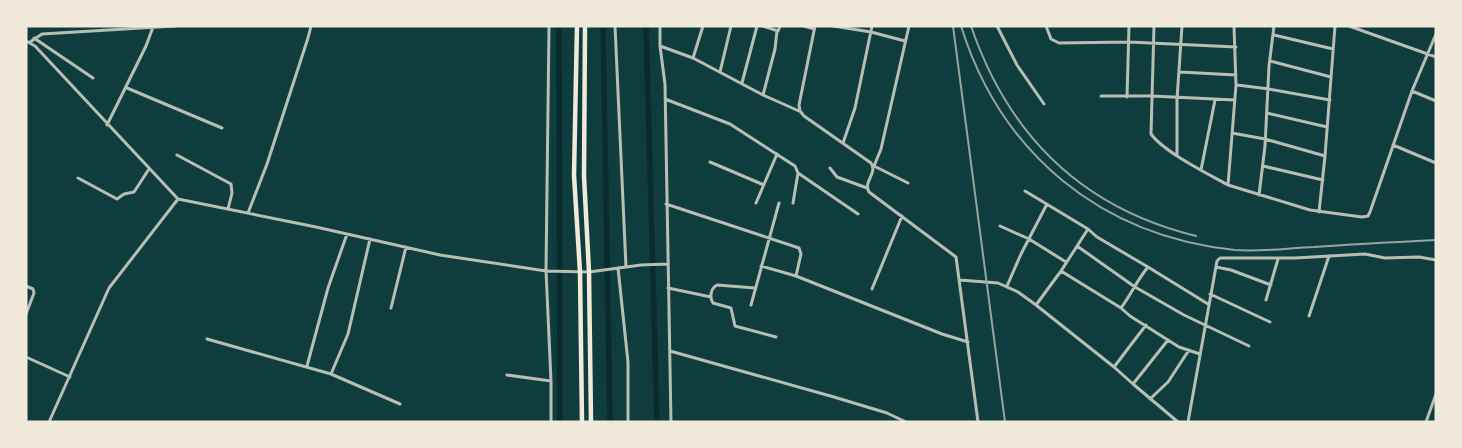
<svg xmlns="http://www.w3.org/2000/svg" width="1462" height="448" font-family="'Sofia Sans Condensed',sans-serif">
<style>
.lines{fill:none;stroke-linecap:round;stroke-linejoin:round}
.canal{stroke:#0a2a2b;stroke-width:5.5}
.minor{stroke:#b8beb3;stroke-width:3}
.primary{stroke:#f1e9da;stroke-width:4.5}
.rail{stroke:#97a49c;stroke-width:2}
</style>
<rect width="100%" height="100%" fill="#0f3d3e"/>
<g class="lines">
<path class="canal" d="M559,26L560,422
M603,26L610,422
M646,26L657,422"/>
<path class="minor" d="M549,26L546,271L551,381V422
M615,26L626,267
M660,26V46L665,84L671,422
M763,26L778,31L780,26
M804,26L814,29
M815,26L799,105L800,111L804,116L871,163C878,173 863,181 869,192L956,257L978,422
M833,26L871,32L905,41
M997,26L1017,65L1044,104
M1046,26L1051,39L1059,43L1129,42L1236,47
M1154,26L1151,134C1164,152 1208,174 1228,185
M1234,26L1236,85L1228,185L1310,210L1362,217L1368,216L1370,212L1412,91L1436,34
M1349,26L1436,57
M1274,35L1333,49
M34,38L93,78
M26,41L35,46L178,199L316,227L440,255L546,271L589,272L641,265L667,264
M30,42L42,34L175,26
M660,46L693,58L763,95L799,111
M693,58L703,26
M1270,61L1331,77
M720,72L731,26
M1180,72L1236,75
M742,83L757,26
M1237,85L1269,89L1330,100
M127,88L222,128
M1412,91L1436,101
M763,95L775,49L777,31
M1101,96H1152L1235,100
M1127,97L1129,26
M665,99L730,124L795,166L798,173L793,203
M1267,113L1327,127
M107,125L146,46L153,27
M1232,133L1265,139L1325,156
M843,143L855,108L872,26
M1393,145L1436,163
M177,155L231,184L232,193L228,209
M1177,155V99L1182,26
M710,162L764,185
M1263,166L1323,180
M830,168L837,177L867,188
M1201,170L1215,100
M798,173L858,214
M78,178L117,199L124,194L134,192L149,169
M908,183L874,166L881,149L909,26
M1025,191L1088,229
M1259,195L1265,146L1269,66L1274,26
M756,203L777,154
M666,204L799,248L801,254L796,276
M1319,212L1325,156L1335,26
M248,213L267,164L308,38L311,26
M1000,226L1029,239L1066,262
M1077,246L1135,287L1184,315L1249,346
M761,266L796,276L942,334L968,342
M1148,267L1208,304
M1216,267L1231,270L1271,285
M618,268L628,362V422
M1061,271L1088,229L1097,237L1148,267C1137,280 1131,295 1121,308
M960,280L998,283L1018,292L1036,305L1061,271L1121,308L1130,316L1179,347L1200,354
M26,286L33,289L34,293L26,314
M1007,286L1021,254L1047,204
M668,288L711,297
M755,288L717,285C711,288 709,297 713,303L731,308L735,326L776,337
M872,289L902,216
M1210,294L1270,322
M1266,300L1278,259
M751,305L779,203
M1036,305L1114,367L1133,384L1178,422
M391,308L406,247
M1309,316L1329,256
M207,339L331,374L400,404
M670,351L834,397L887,413L906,422
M26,357L70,377
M307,366L328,288L347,234
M1114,367L1146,325
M331,374L348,334L370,239
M507,375L551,381
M1133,384L1168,340
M1150,399L1168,382L1189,350
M49,422L109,288L178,199
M1188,422L1217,261L1220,258H1295L1365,254L1385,258L1419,257L1436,260
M1426,422L1436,394"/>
<path class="primary" d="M577,26L574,175L580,272L582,422
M585,26L584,176L589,272L591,422"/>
<path class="rail" d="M953,26L1005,422
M961,26C1001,154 1101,236 1235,250C1261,252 1288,248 1314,247C1355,244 1395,242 1436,240
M971,26C1009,137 1082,208 1196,236"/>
</g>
<rect width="1462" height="448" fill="none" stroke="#f1e9da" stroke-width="55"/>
</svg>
